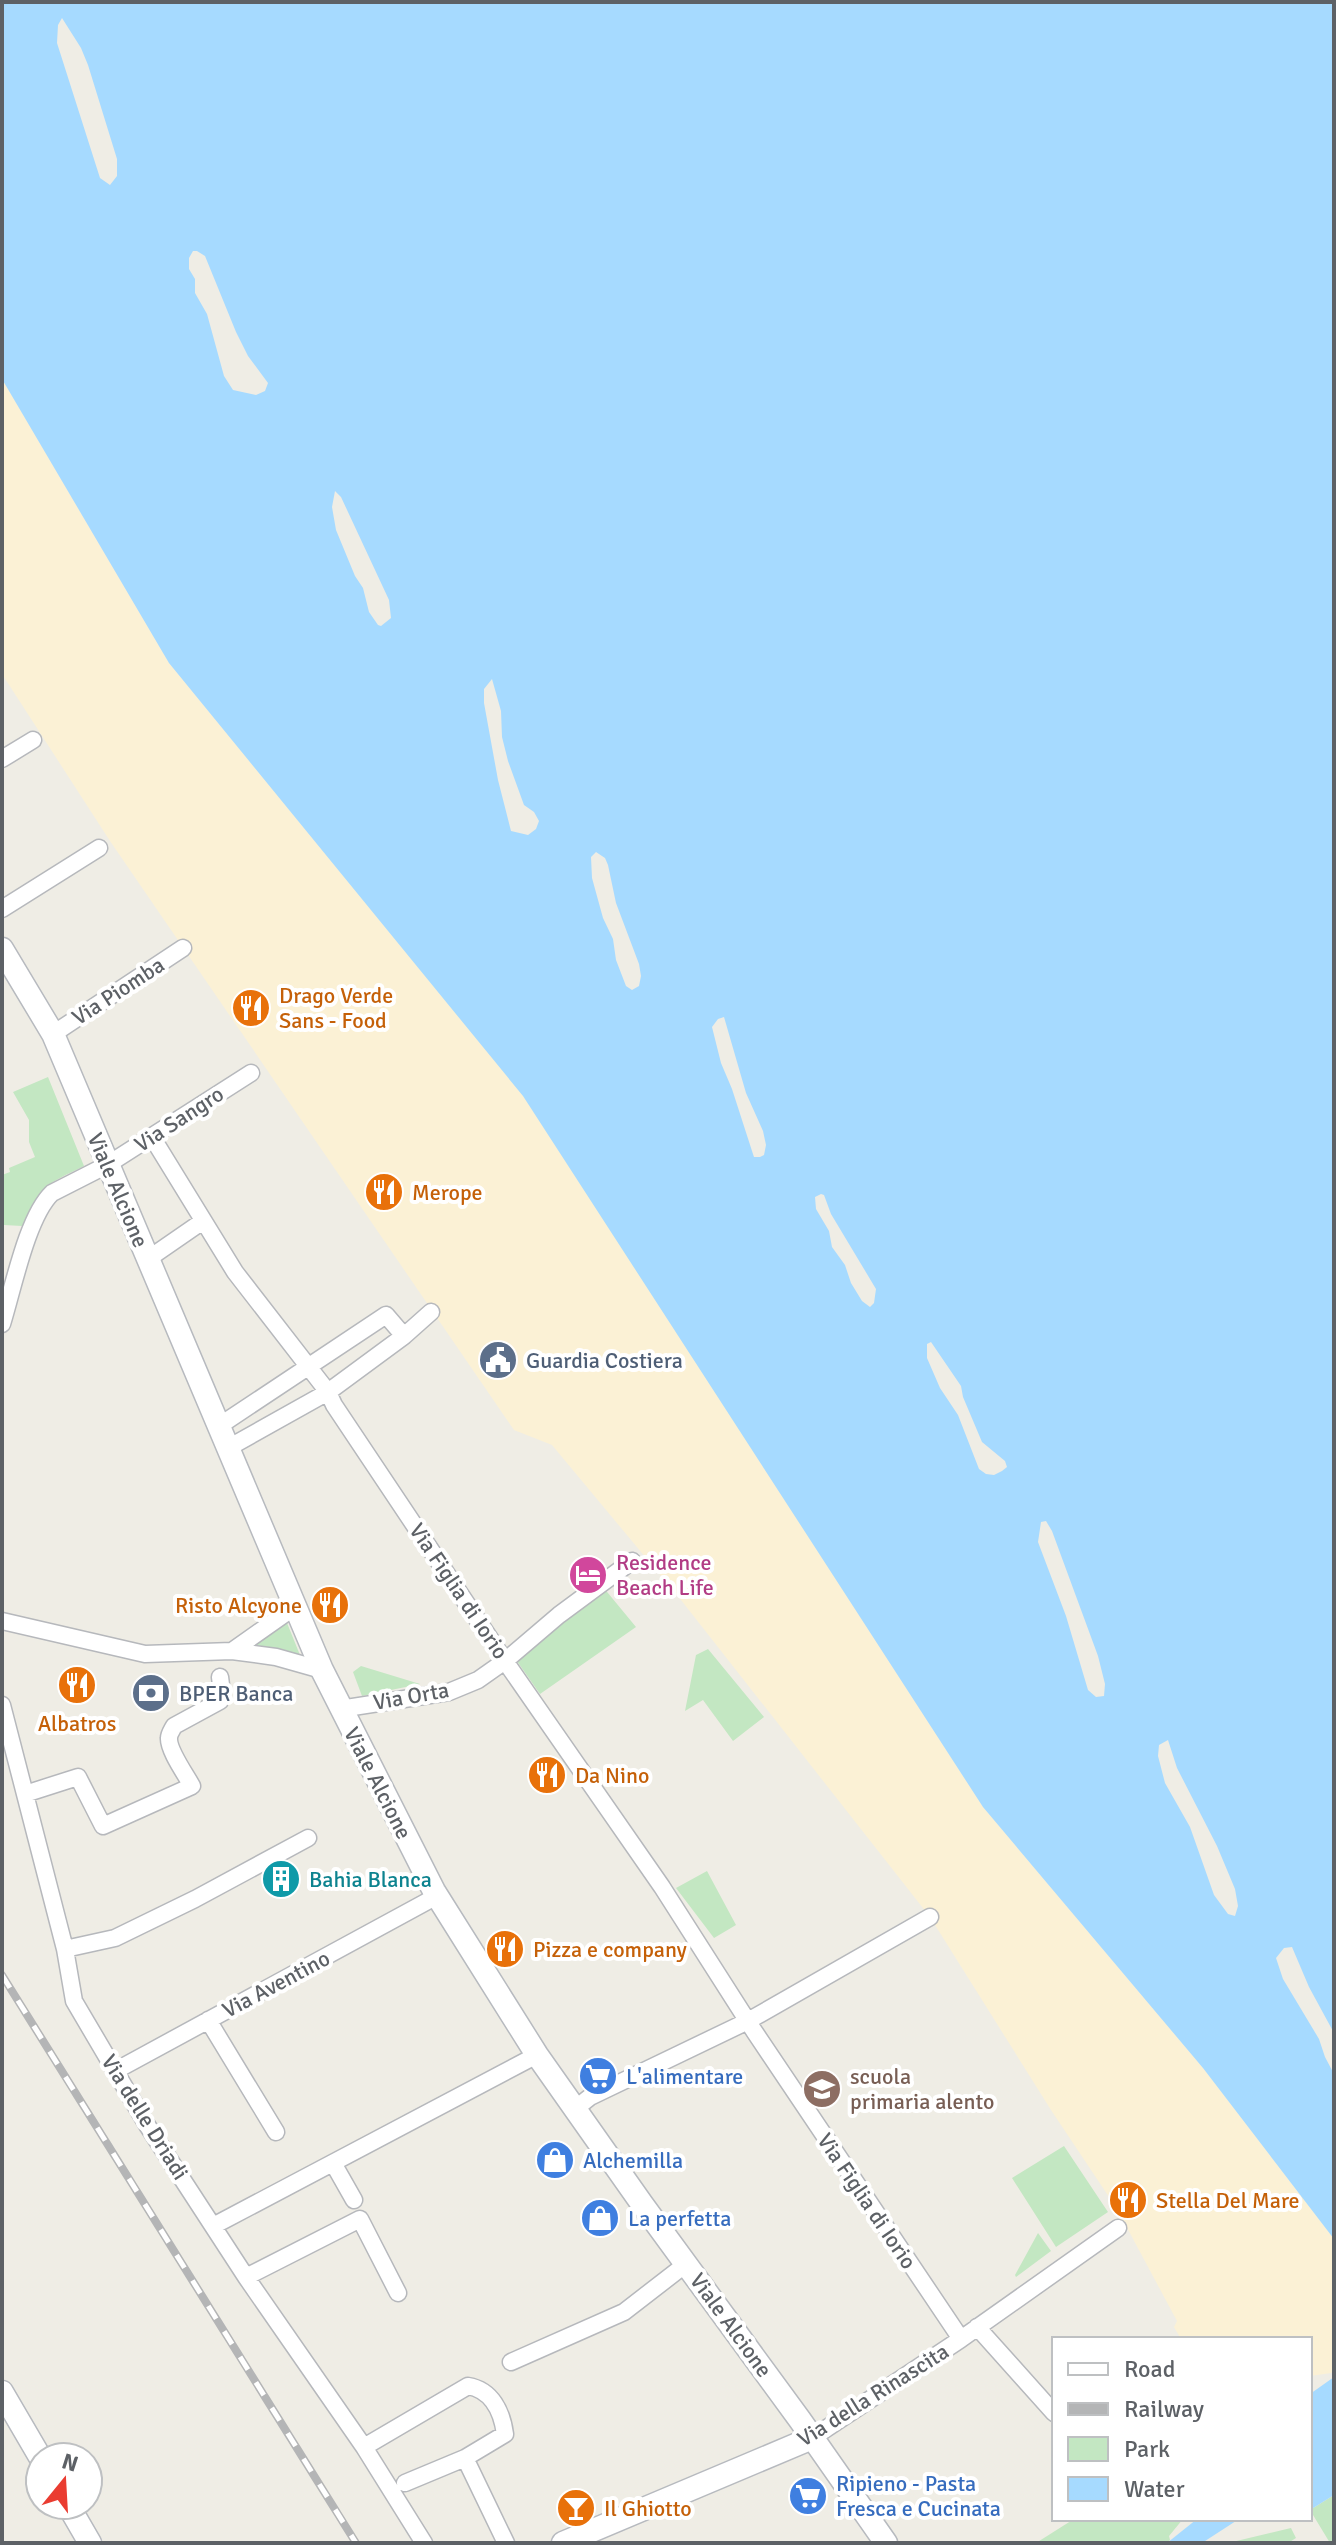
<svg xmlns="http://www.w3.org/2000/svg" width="1336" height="2545" font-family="Signika,sans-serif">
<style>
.green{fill:#c3e7c2}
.sand{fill:#fbf1d5}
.water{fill:#a6daff}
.pier{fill:#efede5}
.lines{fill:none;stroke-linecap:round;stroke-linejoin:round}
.street-casing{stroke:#b6b8bc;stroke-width:19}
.secondary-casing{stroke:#b7babf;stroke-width:25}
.street{stroke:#fff;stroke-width:16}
.secondary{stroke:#fff;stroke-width:22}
.rail-casing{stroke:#b4b5b6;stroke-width:8}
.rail{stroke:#fff;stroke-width:5;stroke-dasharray:15;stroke-linecap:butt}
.labels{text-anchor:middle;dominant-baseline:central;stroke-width:8;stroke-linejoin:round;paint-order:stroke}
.street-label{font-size:22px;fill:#5d6166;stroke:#fff}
.food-label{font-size:22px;fill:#c56008;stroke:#fff;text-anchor:start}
.service-label{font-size:22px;fill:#4e5e75;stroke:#fff;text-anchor:start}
.hotel-label{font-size:22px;fill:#b23c85;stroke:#fff;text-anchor:start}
.culture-label{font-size:22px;fill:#0d838f;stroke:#fff;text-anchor:start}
.shop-label{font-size:22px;fill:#366cbe;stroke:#fff;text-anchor:start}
.education-label{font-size:22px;fill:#785e54;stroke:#fff;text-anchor:start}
</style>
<rect width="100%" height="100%" fill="#efede5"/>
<path class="green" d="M48,1077L84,1166C69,1174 48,1181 38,1196C32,1206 30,1217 22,1226L4,1225L2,1220V1175L10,1172L9,1168L35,1157L29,1142V1120L13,1092Z
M603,1587L636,1627L540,1694L512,1654L563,1622L568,1619L566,1613Z
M285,1618L302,1660L257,1645V1642Z
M708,1649L764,1717L733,1741L703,1700L685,1711L696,1655Z
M361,1666L420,1684L362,1696L353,1672Z
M707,1871L736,1925L714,1938L676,1888Z
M1064,2146L1108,2212L1056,2247L1012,2178Z
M1038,2233L1051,2251L1016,2277L1015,2275Z
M1334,2495V2543H1330L1310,2510Z
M1074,2519H1183L1169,2536L1170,2540L1167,2543H1036Z
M1291,2528L1296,2538L1288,2543H1228Z"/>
<path class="sand" d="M2,379L169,663L524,1096L983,1807L1203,2068L1334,2239V2371L1331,2373L1310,2376V2339H1181L1174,2327L1177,2321L1117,2209L1051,2110L930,1917L681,1600L552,1445L514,1430L110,841L2,674Z"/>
<path class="water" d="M2,2H1334V2239L1203,2068L983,1807L523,1096L169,663L2,379Z
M1334,2377V2495L1310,2510V2394Z
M1197,2519H1239L1202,2543H1167Z"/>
<path class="pier" d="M62,18L81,48L88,65L117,159V176L110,185L100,178L57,43L58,25Z
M193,251H197L205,256L236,332L248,356L268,383L265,391L256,395L233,390L224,376L207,314L195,293V279L189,269V258Z
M335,491L341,497L389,600L391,618L381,626L378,625L369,612L363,588L355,576L336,530L332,507Z
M492,679L501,711L502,737L508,761L524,805L534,812L539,821L536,829L528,835L511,831L498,780L484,703V689Z
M596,852L605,858L608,865L616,903L639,964L641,976L639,986L632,990L626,986L616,960L613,939L603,918L592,878L591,857Z
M724,1017L746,1093L763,1131L766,1145L764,1155L760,1157H754L752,1151L732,1089L721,1063L712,1027L718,1019Z
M821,1194L824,1195L831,1214L876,1289L874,1303L870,1307L862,1301L851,1283L845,1265L832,1247L829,1231L816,1209L815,1197Z
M931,1342L961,1386L963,1397L982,1442L1005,1461L1007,1467L1002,1471L994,1475L986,1474L979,1469L958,1415L940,1388L927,1358V1344Z
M1046,1521L1052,1531L1098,1656L1105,1684L1104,1696L1096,1697L1088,1690L1066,1616L1038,1542L1041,1522Z
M1168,1740L1177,1768L1217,1846L1235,1889L1238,1906L1235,1916L1228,1914L1214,1895L1190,1827L1165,1783L1158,1756L1159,1745Z
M1292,1947L1309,1987L1334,2033V2074L1325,2057L1319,2039L1283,1979L1276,1958L1284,1948Z"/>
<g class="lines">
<defs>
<path id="street" d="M2,759L33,740
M2,909L99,848
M53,1034L183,948
M152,1137L235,1272L328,1392L334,1405L505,1661L662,1887L754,2031L961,2339
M148,1259L203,1221
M2,1324C13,1289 27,1217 52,1193L107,1165L251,1073
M404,1336L431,1312
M219,1426L386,1315L404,1336L328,1392L228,1448
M2,1621L145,1654L232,1651L276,1657L322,1670
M232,1651L296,1606
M2,1705L65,1949L74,2001L147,2125L246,2277L364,2447L424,2543
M340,1709L449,1692L478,1680L505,1661L559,1615L632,1561
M25,1794L78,1777L103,1826L192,1786C186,1775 168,1750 169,1738C169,1734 172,1730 174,1726L220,1701L222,1693L220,1677
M65,1949L115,1938L195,1899L308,1838
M208,2020L276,2132
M115,2071L437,1896
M575,2109L590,2097L748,2021L930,1917
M333,2163L354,2200
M215,2225L537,2055
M246,2277L360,2219L398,2293
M977,2327L1054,2413
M511,2362L624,2312L686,2264
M812,2438L961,2339L1118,2228
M364,2447L468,2386C492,2390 502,2412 505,2434L465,2458L405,2483
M465,2458L506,2543"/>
<path id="secondary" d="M2,949L53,1034L322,1670L434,1891L537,2055L642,2204L800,2420L886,2543
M2,2392L40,2457
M68,2505L90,2543
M563,2543L812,2438"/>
</defs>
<use href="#street" class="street-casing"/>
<use href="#secondary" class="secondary-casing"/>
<use href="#street" class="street"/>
<use href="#secondary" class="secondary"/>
<defs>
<path id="rail" d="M2,1975L356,2543"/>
</defs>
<use href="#rail" class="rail-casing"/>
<use href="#rail" class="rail"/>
</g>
<defs>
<symbol id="restaurant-disc" viewBox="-11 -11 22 22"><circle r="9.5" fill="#e8710a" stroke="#fff"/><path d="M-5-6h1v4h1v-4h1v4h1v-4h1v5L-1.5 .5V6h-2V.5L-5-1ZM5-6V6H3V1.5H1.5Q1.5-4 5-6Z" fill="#fff"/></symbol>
<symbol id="civic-disc" viewBox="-11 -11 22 22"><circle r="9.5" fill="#5c6f8a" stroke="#fff"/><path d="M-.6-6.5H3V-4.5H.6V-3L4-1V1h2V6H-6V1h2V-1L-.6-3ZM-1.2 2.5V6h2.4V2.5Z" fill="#fff"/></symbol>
<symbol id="hotel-disc" viewBox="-11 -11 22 22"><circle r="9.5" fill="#d1479c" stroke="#fff"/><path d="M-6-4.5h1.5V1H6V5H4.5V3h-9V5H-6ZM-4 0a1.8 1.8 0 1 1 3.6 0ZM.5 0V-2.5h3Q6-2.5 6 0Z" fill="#fff"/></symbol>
<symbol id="bank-disc" viewBox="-11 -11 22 22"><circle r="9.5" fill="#5c6f8a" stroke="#fff"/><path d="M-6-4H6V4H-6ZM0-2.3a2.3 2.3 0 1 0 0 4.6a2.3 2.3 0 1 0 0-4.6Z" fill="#fff"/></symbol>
<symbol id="building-disc" viewBox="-11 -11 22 22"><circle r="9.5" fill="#0f9aa8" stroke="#fff"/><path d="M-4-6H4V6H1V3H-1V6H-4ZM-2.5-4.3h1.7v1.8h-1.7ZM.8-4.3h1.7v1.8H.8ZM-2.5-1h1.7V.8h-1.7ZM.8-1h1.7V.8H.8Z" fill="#fff"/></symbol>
<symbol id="supermarket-disc" viewBox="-11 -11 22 22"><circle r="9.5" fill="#3f7fe0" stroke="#fff"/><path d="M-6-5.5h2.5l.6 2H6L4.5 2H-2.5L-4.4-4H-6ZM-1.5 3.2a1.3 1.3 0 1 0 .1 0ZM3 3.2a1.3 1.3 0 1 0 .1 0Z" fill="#fff"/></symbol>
<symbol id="school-disc" viewBox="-11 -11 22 22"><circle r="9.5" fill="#8d6e63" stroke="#fff"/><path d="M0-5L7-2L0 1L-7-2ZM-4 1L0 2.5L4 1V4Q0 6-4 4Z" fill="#fff"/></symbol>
<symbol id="shop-disc" viewBox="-11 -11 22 22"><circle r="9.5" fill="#3f7fe0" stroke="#fff"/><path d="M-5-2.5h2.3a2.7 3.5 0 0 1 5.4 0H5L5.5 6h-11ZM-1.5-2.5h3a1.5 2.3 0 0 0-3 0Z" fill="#fff"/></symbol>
<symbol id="bar-disc" viewBox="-11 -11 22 22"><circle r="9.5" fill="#e8710a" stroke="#fff"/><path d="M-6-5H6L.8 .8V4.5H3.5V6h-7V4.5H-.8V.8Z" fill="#fff"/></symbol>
</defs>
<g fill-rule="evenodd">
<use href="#restaurant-disc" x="229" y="986" width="44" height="44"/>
<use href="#restaurant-disc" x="362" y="1170" width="44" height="44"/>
<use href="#civic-disc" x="476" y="1338" width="44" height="44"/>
<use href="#hotel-disc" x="566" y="1553" width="44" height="44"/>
<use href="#restaurant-disc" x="308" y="1583" width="44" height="44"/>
<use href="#restaurant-disc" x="55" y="1663" width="44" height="44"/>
<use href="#bank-disc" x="129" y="1671" width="44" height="44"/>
<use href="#restaurant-disc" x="525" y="1753" width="44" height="44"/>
<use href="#building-disc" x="259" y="1857" width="44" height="44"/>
<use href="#restaurant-disc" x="483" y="1927" width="44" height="44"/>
<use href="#supermarket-disc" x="576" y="2054" width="44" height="44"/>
<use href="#school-disc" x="800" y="2067" width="44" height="44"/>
<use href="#shop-disc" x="533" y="2138" width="44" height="44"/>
<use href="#restaurant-disc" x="1106" y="2178" width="44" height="44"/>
<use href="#shop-disc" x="578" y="2196" width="44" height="44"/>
<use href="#supermarket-disc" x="786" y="2474" width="44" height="44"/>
<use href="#bar-disc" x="554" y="2486" width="44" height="44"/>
</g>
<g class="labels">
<g class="street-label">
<text transform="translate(118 991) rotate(-33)">Via Piomba</text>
<text transform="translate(179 1119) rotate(-33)">Via Sangro</text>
<text transform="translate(118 1190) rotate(67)">Viale Alcione</text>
<text transform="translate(459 1591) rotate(56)">Via Figlia di Iorio</text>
<text transform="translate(411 1696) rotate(-10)">Via Orta</text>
<text transform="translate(378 1783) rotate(63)">Viale Alcione</text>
<text transform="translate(276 1984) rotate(-28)">Via Aventino</text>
<text transform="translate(145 2117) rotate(58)">Via delle Driadi</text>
<text transform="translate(867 2201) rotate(56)">Via Figlia di Iorio</text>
<text transform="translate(731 2325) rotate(54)">Viale Alcione</text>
<text transform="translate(873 2395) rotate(-32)">Via della Rinascita</text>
</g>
<g class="food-label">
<text x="279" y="995">Drago Verde<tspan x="279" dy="25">Sans - Food</tspan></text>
<text x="412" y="1192">Merope</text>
<text x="302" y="1605" text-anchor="end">Risto Alcyone</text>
<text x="77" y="1723" text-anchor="middle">Albatros</text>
<text x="575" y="1775">Da Nino</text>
<text x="533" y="1949">Pizza e company</text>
<text x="1156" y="2200">Stella Del Mare</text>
<text x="604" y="2508">Il Ghiotto</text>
</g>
<g class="service-label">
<text x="526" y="1360">Guardia Costiera</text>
<text x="179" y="1693">BPER Banca</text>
</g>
<g class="hotel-label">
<text x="616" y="1562">Residence<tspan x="616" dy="25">Beach Life</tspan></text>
</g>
<g class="culture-label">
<text x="309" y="1879">Bahia Blanca</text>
</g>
<g class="shop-label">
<text x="626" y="2076">L'alimentare</text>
<text x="583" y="2160">Alchemilla</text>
<text x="628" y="2218">La perfetta</text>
<text x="836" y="2483">Ripieno - Pasta<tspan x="836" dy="25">Fresca e Cucinata</tspan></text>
</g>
<g class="education-label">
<text x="850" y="2076">scuola<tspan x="850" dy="25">primaria alento</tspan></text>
</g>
</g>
<rect width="1336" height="2545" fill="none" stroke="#5d6166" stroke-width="8"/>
<rect x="1052" y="2337" width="260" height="184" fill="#ffffff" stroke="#bec0c2" stroke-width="2"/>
<rect x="1068" y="2363" width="40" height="12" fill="#ffffff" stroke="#bec0c2" stroke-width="2"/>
<text x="1124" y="2377" font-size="24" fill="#5d6166">Road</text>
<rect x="1068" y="2403" width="40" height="12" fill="#b4b5b6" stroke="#bec0c2" stroke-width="2"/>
<text x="1124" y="2417" font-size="24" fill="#5d6166">Railway</text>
<rect x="1068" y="2437" width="40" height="24" fill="#c3e7c2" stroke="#bec0c2" stroke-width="2"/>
<text x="1124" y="2457" font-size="24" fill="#5d6166">Park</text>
<rect x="1068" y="2477" width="40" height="24" fill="#a6daff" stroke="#bec0c2" stroke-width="2"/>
<text x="1124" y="2497" font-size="24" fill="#5d6166">Water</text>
<g transform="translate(64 2481) rotate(18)"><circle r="38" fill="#ffffff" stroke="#bec0c2" stroke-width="2"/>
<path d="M0-6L14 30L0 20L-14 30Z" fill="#ea3c31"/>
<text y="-12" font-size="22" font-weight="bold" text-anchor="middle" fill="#5d6166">N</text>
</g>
</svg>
